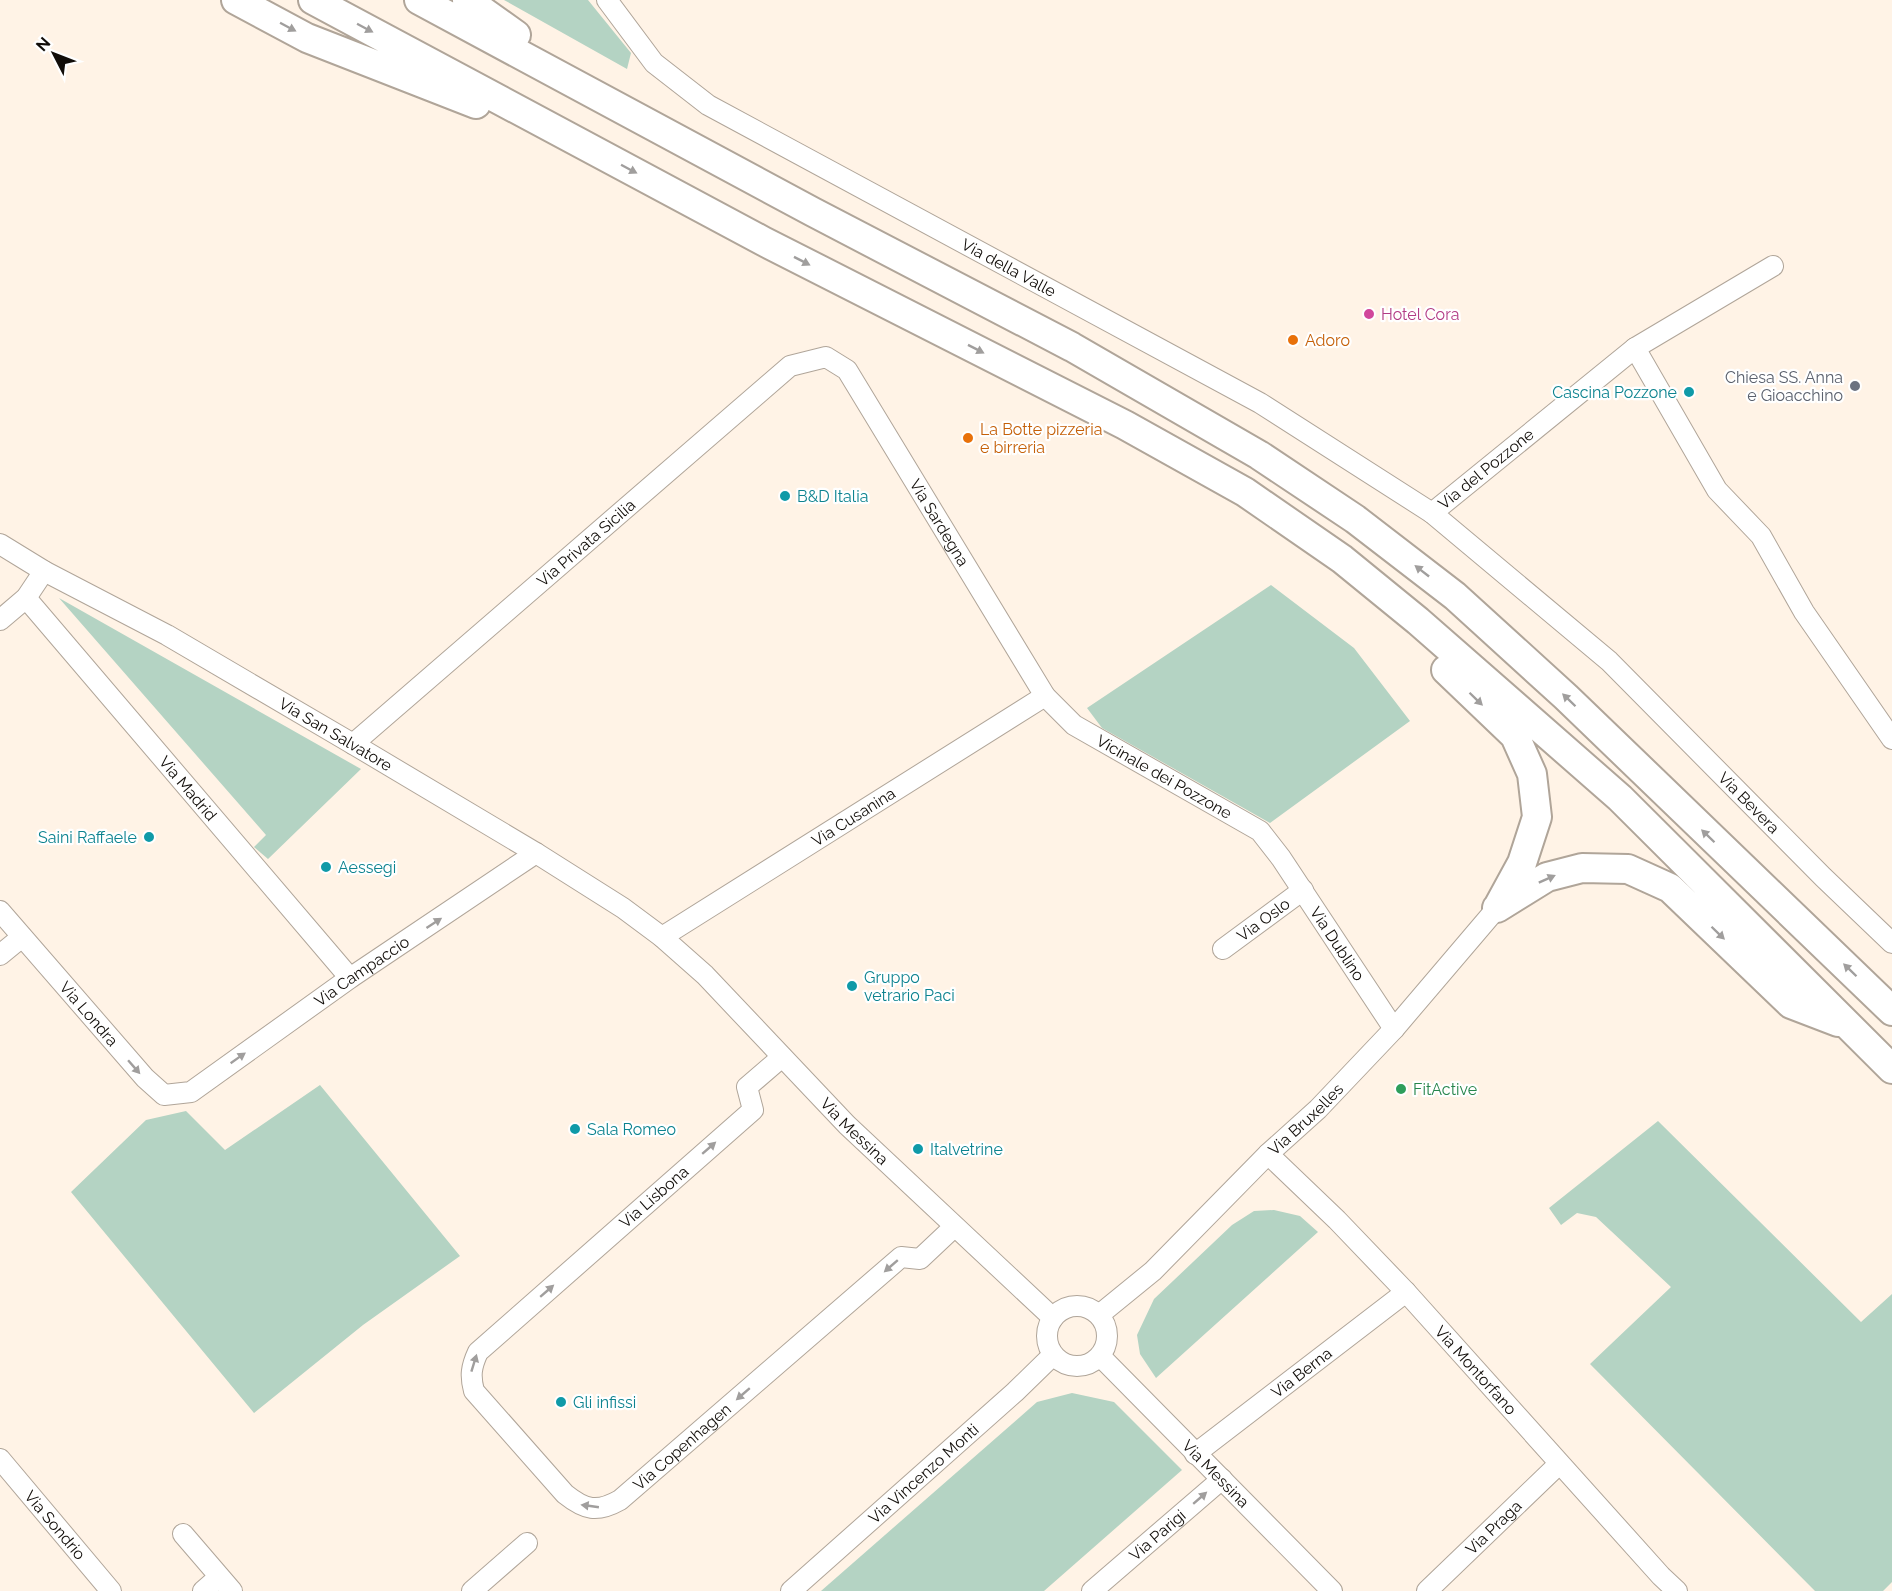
<svg xmlns="http://www.w3.org/2000/svg" width="1892" height="1591" font-family="Raleway,sans-serif">
<style>
.green{fill:#b4d3c3}
.lines{fill:none;stroke-linecap:round;stroke-linejoin:round}
.minor-casing{stroke:#b0a599;stroke-width:22}
.highway-casing{stroke:#b0a599;stroke-width:32}
.minor{stroke:#fff;stroke-width:20}
.highway{stroke:#fff;stroke-width:28}
.oneway{fill:#a09e9d}
.hotel-dot{fill:#d1479c;stroke:#fff;stroke-width:2}
.food-dot{fill:#e8710a;stroke:#fff;stroke-width:2}
.worship-dot{fill:#6b7280;stroke:#fff;stroke-width:2}
.culture-dot{fill:#0f9aa8;stroke:#fff;stroke-width:2}
.leisure-dot{fill:#2e9e5b;stroke:#fff;stroke-width:2}
.labels{text-anchor:middle;dominant-baseline:central;stroke-width:4.5;stroke-linejoin:round;paint-order:stroke}
.street-label{font-size:16px;fill:#110d09;stroke:#fff}
.hotel-label{font-size:16px;fill:#b23c85;stroke:#fff;text-anchor:start}
.food-label{font-size:16px;fill:#c56008;stroke:#fff;text-anchor:start}
.worship-label{font-size:16px;fill:#5b616d;stroke:#fff;text-anchor:end}
.culture-label{font-size:16px;fill:#0d838f;stroke:#fff;text-anchor:start}
.leisure-label{font-size:16px;fill:#27864d;stroke:#fff;text-anchor:start}
</style>
<rect width="100%" height="100%" fill="#fff3e6"/>
<path class="green" d="M504,0H588L631,53L627,69Z
M1271,585L1354,648L1410,721L1270,823L1102,728L1087,708Z
M59,598L361,769L268,859L254,847L266,835Z
M320,1085L460,1256L363,1325L254,1413L71,1192L146,1120L186,1111L225,1150Z
M1658,1121L1861,1322L1892,1294V1582L1883,1591H1815L1590,1364L1671,1287L1596,1217L1577,1213L1561,1225L1549,1208Z
M1274,1210L1300,1216L1318,1232L1156,1378L1140,1354L1137,1335L1154,1299L1232,1225L1254,1211Z
M1072,1393L1114,1402L1182,1470L1044,1591H821L1037,1402Z"/>
<g class="lines">
<defs>
<g id="minor">
<path id="s1" d="M607,0L654,63L708,105L1260,403L1432,513"/>
<path id="s2" d="M1773,266L1635,348L1432,513L1609,661L1823,877L1892,943"/>
<path d="M1635,348L1717,490L1761,536L1804,612L1892,739"/>
<path id="s3" d="M0,544L44,571L167,635L353,744L536,853L623,908L662,937L705,975L847,1125L1053,1318"/>
<path id="s4" d="M26,598L350,978"/>
<path d="M0,620L26,598L44,571"/>
<path id="s5" d="M353,744L790,366L826,357L847,370L1045,696L1074,725L1260,831L1281,858L1394,1029"/>
<path id="s6" d="M0,911L145,1078L164,1095L191,1092L350,978L536,853"/>
<path id="s7" d="M662,937L1045,696"/>
<path id="s8" d="M1223,949L1303,890"/>
<path d="M0,955L22,937"/>
<path id="s9" d="M782,1057L747,1087L753,1110L478,1352C471,1367 470,1376 474,1391L565,1494C585,1510 597,1513 620,1500L901,1257L920,1259L954,1227"/>
<path id="s10" d="M1268,1154L1337,1220L1406,1292L1661,1576L1677,1591"/>
<circle cx="1077" cy="1336" r="30"/>
<path id="s11" d="M1099,1315L1153,1271L1268,1154L1318,1109L1394,1029L1497,908"/>
<path id="s12" d="M1100,1356L1332,1591"/>
<path id="s13" d="M1195,1454L1406,1292"/>
<path id="s14" d="M0,1459L111,1591"/>
<path d="M183,1534L232,1591"/>
<path d="M203,1591L219,1577"/>
<path d="M472,1591L527,1543"/>
<path id="s15" d="M791,1591L1015,1392L1053,1355"/>
<path id="s16" d="M1092,1591L1222,1479"/>
<path id="s17" d="M1427,1591L1559,1464"/>
</g>
<path id="highway" d="M236,0L307,38L476,104
M313,0L763,241L1125,425L1245,492L1342,559L1418,621L1620,798L1892,1069
M419,0L813,212L1072,347L1259,455L1355,519L1455,596L1566,697L1892,1011
M467,0L516,35
M1446,670L1515,736L1532,774L1537,817L1522,863L1498,907
M1497,908L1547,877L1582,868L1628,869L1670,888L1791,1004L1838,1022"/>
</defs>
<use href="#minor" class="minor-casing"/>
<use href="#highway" class="highway-casing"/>
<use href="#minor" class="minor"/>
<use href="#highway" class="highway"/>
</g>
<defs><path id="oneway-solid" d="M-6-.8H1V-3.2L6.5 0L1 3.2V.8H-6Z" transform="scale(1.5)"/></defs>
<g class="oneway">
<use href="#oneway-solid" transform="translate(288 27) rotate(28)"/>
<use href="#oneway-solid" transform="translate(365 28) rotate(28)"/>
<use href="#oneway-solid" transform="translate(629 169) rotate(28)"/>
<use href="#oneway-solid" transform="translate(802 261) rotate(27)"/>
<use href="#oneway-solid" transform="translate(976 349) rotate(27)"/>
<use href="#oneway-solid" transform="translate(1422 571) rotate(-142)"/>
<use href="#oneway-solid" transform="translate(1476 699) rotate(44)"/>
<use href="#oneway-solid" transform="translate(1569 700) rotate(-136)"/>
<use href="#oneway-solid" transform="translate(1708 836) rotate(-136)"/>
<use href="#oneway-solid" transform="translate(1547 879) rotate(-24)"/>
<use href="#oneway-solid" transform="translate(434 923) rotate(-33)"/>
<use href="#oneway-solid" transform="translate(1718 933) rotate(44)"/>
<use href="#oneway-solid" transform="translate(1850 970) rotate(-136)"/>
<use href="#oneway-solid" transform="translate(238 1058) rotate(-35)"/>
<use href="#oneway-solid" transform="translate(134 1067) rotate(49)"/>
<use href="#oneway-solid" transform="translate(709 1148) rotate(-41)"/>
<use href="#oneway-solid" transform="translate(891 1266) rotate(139)"/>
<use href="#oneway-solid" transform="translate(547 1291) rotate(-41)"/>
<use href="#oneway-solid" transform="translate(474 1363) rotate(-73)"/>
<use href="#oneway-solid" transform="translate(743 1394) rotate(139)"/>
<use href="#oneway-solid" transform="translate(1200 1498) rotate(-41)"/>
<use href="#oneway-solid" transform="translate(590 1506) rotate(-172)"/>
</g>
<circle class="hotel-dot" cx="1369" cy="314" r="6"/>
<g class="food-dot">
<circle cx="1293" cy="340" r="6"/>
<circle cx="968" cy="438" r="6"/>
</g>
<circle class="worship-dot" cx="1855" cy="386" r="6"/>
<g class="culture-dot">
<circle cx="1689" cy="392" r="6"/>
<circle cx="785" cy="496" r="6"/>
<circle cx="149" cy="837" r="6"/>
<circle cx="326" cy="867" r="6"/>
<circle cx="852" cy="986" r="6"/>
<circle cx="575" cy="1129" r="6"/>
<circle cx="918" cy="1149" r="6"/>
<circle cx="561" cy="1402" r="6"/>
</g>
<circle class="leisure-dot" cx="1401" cy="1089" r="6"/>
<g class="labels">
<g class="street-label">
<text stroke="none"><textPath href="#s1" startOffset="489">Via della Valle</textPath></text>
<text transform="translate(1486 469) rotate(-39)">Via del Pozzone</text>
<text stroke="none"><textPath href="#s5" startOffset="818">Via Sardegna</textPath></text>
<text stroke="none"><textPath href="#s5" startOffset="308">Via Privata Sicilia</textPath></text>
<text stroke="none"><textPath href="#s3" startOffset="386">Via San Salvatore</textPath></text>
<text stroke="none"><textPath href="#s5" startOffset="1166">Vicinale dei Pozzone</textPath></text>
<text stroke="none"><textPath href="#s4" startOffset="250">Via Madrid</textPath></text>
<text stroke="none"><textPath href="#s2" startOffset="852">Via Bevera</textPath></text>
<text stroke="none"><textPath href="#s7" startOffset="226">Via Cusanina</textPath></text>
<text stroke="none"><textPath href="#s8" startOffset="50">Via Oslo</textPath></text>
<text stroke="none"><textPath href="#s5" startOffset="1413">Via Dublino</textPath></text>
<text stroke="none"><textPath href="#s6" startOffset="483">Via Campaccio</textPath></text>
<text stroke="none"><textPath href="#s6" startOffset="136">Via Londra</textPath></text>
<text stroke="none"><textPath href="#s11" startOffset="285">Via Bruxelles</textPath></text>
<text stroke="none"><textPath href="#s3" startOffset="1044">Via Messina</textPath></text>
<text transform="translate(654 1197) rotate(-41)">Via Lisbona</text>
<text stroke="none"><textPath href="#s10" startOffset="300">Via Montorfano</textPath></text>
<text stroke="none"><textPath href="#s13" startOffset="134">Via Berna</textPath></text>
<text stroke="none"><textPath href="#s9" startOffset="756">Via Copenhagen</textPath></text>
<text stroke="none"><textPath href="#s15" startOffset="177">Via Vincenzo Monti</textPath></text>
<text stroke="none"><textPath href="#s12" startOffset="165">Via Messina</textPath></text>
<text stroke="none"><textPath href="#s14" startOffset="86">Via Sondrio</textPath></text>
<text stroke="none"><textPath href="#s17" startOffset="92">Via Praga</textPath></text>
<text stroke="none"><textPath href="#s16" startOffset="86">Via Parigi</textPath></text>
</g>
<g class="hotel-label">
<text x="1381" y="314">Hotel Cora</text>
</g>
<g class="food-label">
<text x="1305" y="340">Adoro</text>
<text x="980" y="429">La Botte pizzeria<tspan x="980" dy="18">e birreria</tspan></text>
</g>
<g class="worship-label">
<text x="1843" y="377">Chiesa SS. Anna<tspan x="1843" dy="18">e Gioacchino</tspan></text>
</g>
<g class="culture-label">
<text x="1677" y="392" text-anchor="end">Cascina Pozzone</text>
<text x="797" y="496">B&amp;D Italia</text>
<text x="137" y="837" text-anchor="end">Saini Raffaele</text>
<text x="338" y="867">Aessegi</text>
<text x="864" y="977">Gruppo<tspan x="864" dy="18">vetrario Paci</tspan></text>
<text x="587" y="1129">Sala Romeo</text>
<text x="930" y="1149">Italvetrine</text>
<text x="573" y="1402">Gli infissi</text>
</g>
<g class="leisure-label">
<text x="1413" y="1089">FitActive</text>
</g>
</g>
<g transform="translate(54 54) rotate(312)" stroke="#ffffff" stroke-width="4.5" paint-order="stroke">
<path d="M0-4.5L10 22L0 15L-10 22Z" fill="#110d09"/>
<text y="-9" font-size="16" font-weight="bold" text-anchor="middle" fill="#110d09">N</text>
</g>
</svg>
